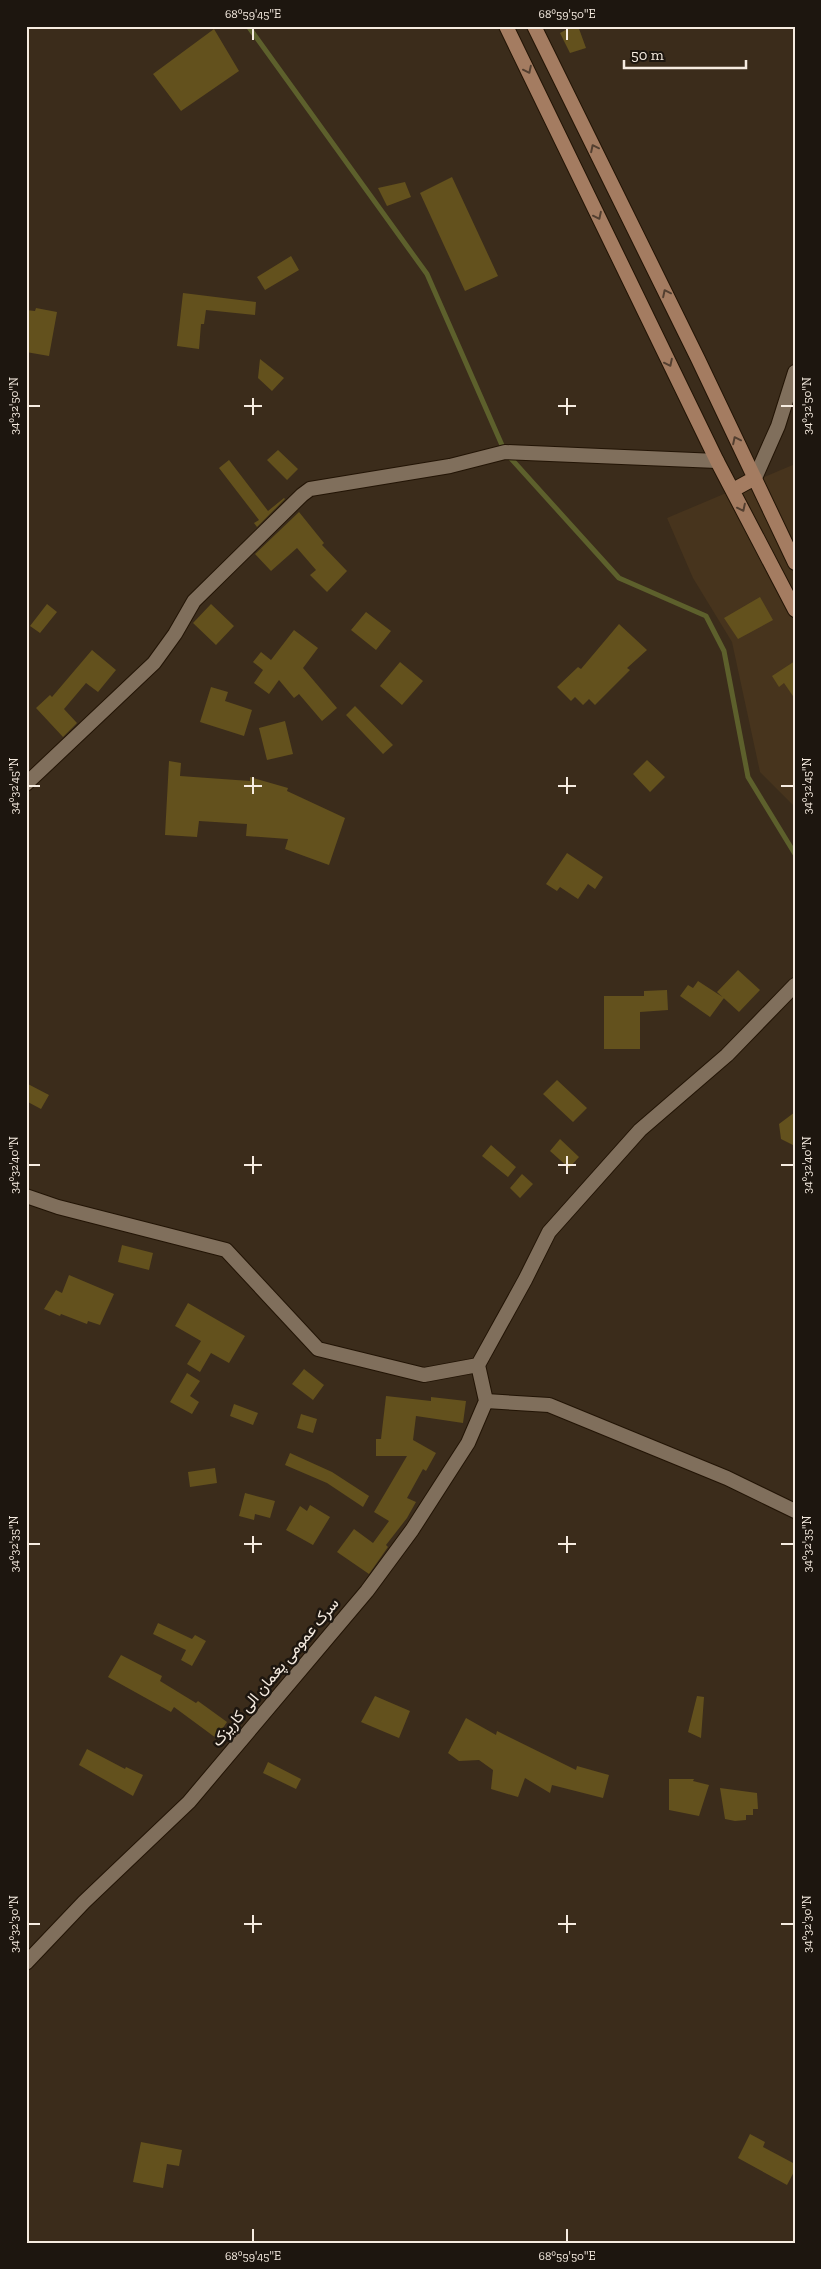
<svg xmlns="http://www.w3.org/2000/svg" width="821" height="2269" font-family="'Zilla Slab',Vazirmatn,serif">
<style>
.built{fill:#47341d}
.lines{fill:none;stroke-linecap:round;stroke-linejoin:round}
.stream{stroke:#5d602c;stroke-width:5}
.building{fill:#63511d}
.minor-casing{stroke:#221405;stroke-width:16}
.tertiary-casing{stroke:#221405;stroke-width:16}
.secondary-casing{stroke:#221405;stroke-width:16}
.minor{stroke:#806f5c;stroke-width:14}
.tertiary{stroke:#806f5c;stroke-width:14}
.secondary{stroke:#a47c61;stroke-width:14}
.oneway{stroke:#533f30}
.ticks{fill:none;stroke:#f6ece1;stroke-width:2}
.labels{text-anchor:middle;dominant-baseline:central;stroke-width:5;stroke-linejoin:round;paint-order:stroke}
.street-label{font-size:16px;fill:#f6ece1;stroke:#1d160f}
.neatline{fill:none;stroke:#f6ece1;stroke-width:2}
.ticks-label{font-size:12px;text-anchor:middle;fill:#f6ece1}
</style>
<rect width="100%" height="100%" fill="#3b2c1b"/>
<path class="built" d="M795,464V807L760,772L732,642L693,578L667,518Z"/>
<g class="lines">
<path class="stream" d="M248,26L427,274L505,452L619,578L706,616L724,651L748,777L795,854"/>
</g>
<path class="building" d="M573,26H578L586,48L570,53L560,33Z
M214,29L239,71L181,111L153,74Z
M452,177L498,276L465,291L420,193Z
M405,182L411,197L387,206L378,188Z
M291,256L299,270L265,290L257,277Z
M183,293L256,302L255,315L206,310L204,324H201L199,349L177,346Z
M36,308L57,312L49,356L26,352V310L35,311Z
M260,359L284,378L272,391L258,378Z
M278,450L298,469L287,480L267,460Z
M229,460L268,511L284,498L285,499L257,527L254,523L259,520L219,468Z
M299,512L324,543L322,545L347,571L327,592L310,575L316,570L297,548L271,571L255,554Z
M760,597L773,620L738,639L724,618Z
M47,604L57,612L40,633L30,626Z
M211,604L234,626L216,645L193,623Z
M366,612L391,631L376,650L351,630Z
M619,624L647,650L627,668L630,670L595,705L589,699L583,705L575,697L571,701L557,687L578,667L581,669Z
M294,630L318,648L303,668L337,708L322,721L299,694L294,698L279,680L269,694L254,683L263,670L253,662L261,652L271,660Z
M92,650L116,670L98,692L86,683L64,709L77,723L63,737L36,708L50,695L52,697Z
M795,661V699L784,683L779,687L772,676Z
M400,662L423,681L402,705L380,686Z
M211,687L228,692L225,701L252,710L244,736L200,722Z
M355,706L393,745L383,754L346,715Z
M285,721L293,754L267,760L259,728Z
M647,760L665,777L650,792L633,774Z
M169,761L181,763L180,776L250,781V777L288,788L287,791L345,818L329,865L285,849L288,839L246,836L247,824L199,821L197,837L165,835Z
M567,853L603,877L595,889L588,884L578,899L560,887L557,891L546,884Z
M738,970L760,990L739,1012L717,992Z
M698,981L724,998L710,1017L680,996L688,985L693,988Z
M667,990L668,1010L640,1012V1049H604V996H644V991Z
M557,1080L587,1108L573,1122L543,1094Z
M26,1083L49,1095L41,1109L26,1101Z
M795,1112V1146L781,1139L779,1124Z
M560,1139L579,1157L569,1168L550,1151Z
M491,1145L516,1167L508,1177L482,1156Z
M522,1174L533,1184L520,1198L510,1188Z
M122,1245L153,1253L149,1270L118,1262Z
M69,1275L114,1294L100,1325L88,1321L87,1324L61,1314L60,1316L44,1309L56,1290L62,1293Z
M188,1303L245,1336L229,1363L211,1353L200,1372L187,1364L201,1341L175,1326Z
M304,1369L324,1385L313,1400L292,1384Z
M187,1373L200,1381L190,1396L199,1402L192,1414L170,1402Z
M386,1396L431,1401V1397L466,1401L463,1423L416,1416L413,1440L436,1453L426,1471L423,1469L407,1498L416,1502L407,1518L386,1545L388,1547L369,1574L337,1552L354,1529L373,1543L389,1521L374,1512L407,1456H376V1439H381Z
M234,1404L258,1413L253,1425L230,1416Z
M301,1414L317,1419L313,1433L297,1428Z
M290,1453L332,1472L369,1496L363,1507L327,1483L285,1465Z
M215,1468L217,1483L190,1487L188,1472Z
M245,1493L275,1501L270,1518L255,1514L254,1520L239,1516Z
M310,1505L330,1517L313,1545L286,1530L300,1506L307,1511Z
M158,1623L192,1639L195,1635L206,1641L192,1666L181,1660L186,1650L153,1634Z
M121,1655L162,1676L160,1681L196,1703L198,1701L227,1722L216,1738L174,1707L171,1712L108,1677Z
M375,1696L410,1711L399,1738L361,1722Z
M697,1696L704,1697L701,1738L688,1732Z
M466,1718L496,1735L497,1731L576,1770L577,1766L609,1775L603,1798L552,1785L550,1793L525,1778L518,1797L491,1789L493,1770L479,1760L459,1761L448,1753Z
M87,1749L125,1769L126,1767L143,1775L133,1796L79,1765Z
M268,1762L301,1779L296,1789L263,1773Z
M669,1779H694L693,1781L709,1785L699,1816L669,1810Z
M720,1788L757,1793L758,1809H753V1815H746V1820L735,1821L725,1819Z
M750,2134L765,2142L763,2147L795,2164V2170L787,2185L738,2158Z
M141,2142L182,2150L179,2166L167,2164L163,2188L133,2182Z"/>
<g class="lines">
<defs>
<path id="minor" d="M26,784L154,663L175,634L194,601L302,495L310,489L450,466L505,452L717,461
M486,1401L549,1405L727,1478L795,1511"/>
<path id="tertiary" d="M755,478L778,426L795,372
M26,1196L58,1207L226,1250L318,1349L424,1375L478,1365L525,1280L549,1232L640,1130L727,1055L795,985
M26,1963L84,1902L189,1802L367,1591L412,1530L468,1443L486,1401L478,1365"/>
<path id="secondary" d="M506,26L717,461L795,610
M534,26L698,359L795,563
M733,490L755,478"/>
</defs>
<use href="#minor" class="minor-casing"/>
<use href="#tertiary" class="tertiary-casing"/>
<use href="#secondary" class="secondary-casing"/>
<use href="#minor" class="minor"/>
<use href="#tertiary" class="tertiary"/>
<use href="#secondary" class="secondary"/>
</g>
<defs><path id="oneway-chevron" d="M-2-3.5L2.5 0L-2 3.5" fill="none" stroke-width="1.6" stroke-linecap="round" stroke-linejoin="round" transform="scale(1.25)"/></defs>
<g class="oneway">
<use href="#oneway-chevron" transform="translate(528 70) rotate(64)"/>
<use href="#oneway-chevron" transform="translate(594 148) rotate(-116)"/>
<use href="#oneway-chevron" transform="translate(598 216) rotate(64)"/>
<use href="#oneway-chevron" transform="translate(666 293) rotate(-116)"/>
<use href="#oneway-chevron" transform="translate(669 363) rotate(64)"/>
<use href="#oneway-chevron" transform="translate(736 440) rotate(-116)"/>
<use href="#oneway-chevron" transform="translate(742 508) rotate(64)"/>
</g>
<path class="ticks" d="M253,28V40M567,28V40M253,398V415M567,398V415M28,406H40M244,406H262M558,406H576M781,406H794M253,777V794M567,777V794M28,786H40M244,786H262M558,786H576M781,786H794M253,1156V1174M567,1156V1174M28,1165H40M244,1165H262M558,1165H576M781,1165H794M253,1536V1553M567,1536V1553M28,1544H40M244,1544H262M558,1544H576M781,1544H794M253,1915V1933M567,1915V1933M28,1924H40M244,1924H262M558,1924H576M781,1924H794M253,2229V2242M567,2229V2242"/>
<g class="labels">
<g class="street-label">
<text transform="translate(275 1672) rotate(-50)">سرک عمومی پغمان الی کاریزک</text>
</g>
</g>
<rect width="821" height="2269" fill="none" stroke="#1d160f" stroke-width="55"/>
<path d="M624 60v8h122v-8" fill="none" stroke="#f6ece1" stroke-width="2.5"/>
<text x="631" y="60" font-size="15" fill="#f6ece1" stroke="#1d160f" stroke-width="4" paint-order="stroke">50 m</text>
<rect x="28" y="28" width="766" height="2214" class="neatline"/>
<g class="ticks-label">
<text x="253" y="18">68°59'45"E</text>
<text x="567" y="18">68°59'50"E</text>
<text transform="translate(14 406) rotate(-90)" y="4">34°32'50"N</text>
<text transform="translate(807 406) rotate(-90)" y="4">34°32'50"N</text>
<text transform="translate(14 786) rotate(-90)" y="4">34°32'45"N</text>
<text transform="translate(807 786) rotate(-90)" y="4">34°32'45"N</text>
<text transform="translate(14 1165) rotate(-90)" y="4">34°32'40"N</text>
<text transform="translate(807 1165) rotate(-90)" y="4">34°32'40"N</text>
<text transform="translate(14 1544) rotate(-90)" y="4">34°32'35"N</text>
<text transform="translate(807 1544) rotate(-90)" y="4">34°32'35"N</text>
<text transform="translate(14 1924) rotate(-90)" y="4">34°32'30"N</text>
<text transform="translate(807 1924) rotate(-90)" y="4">34°32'30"N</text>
<text x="253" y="2260">68°59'45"E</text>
<text x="567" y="2260">68°59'50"E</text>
</g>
</svg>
